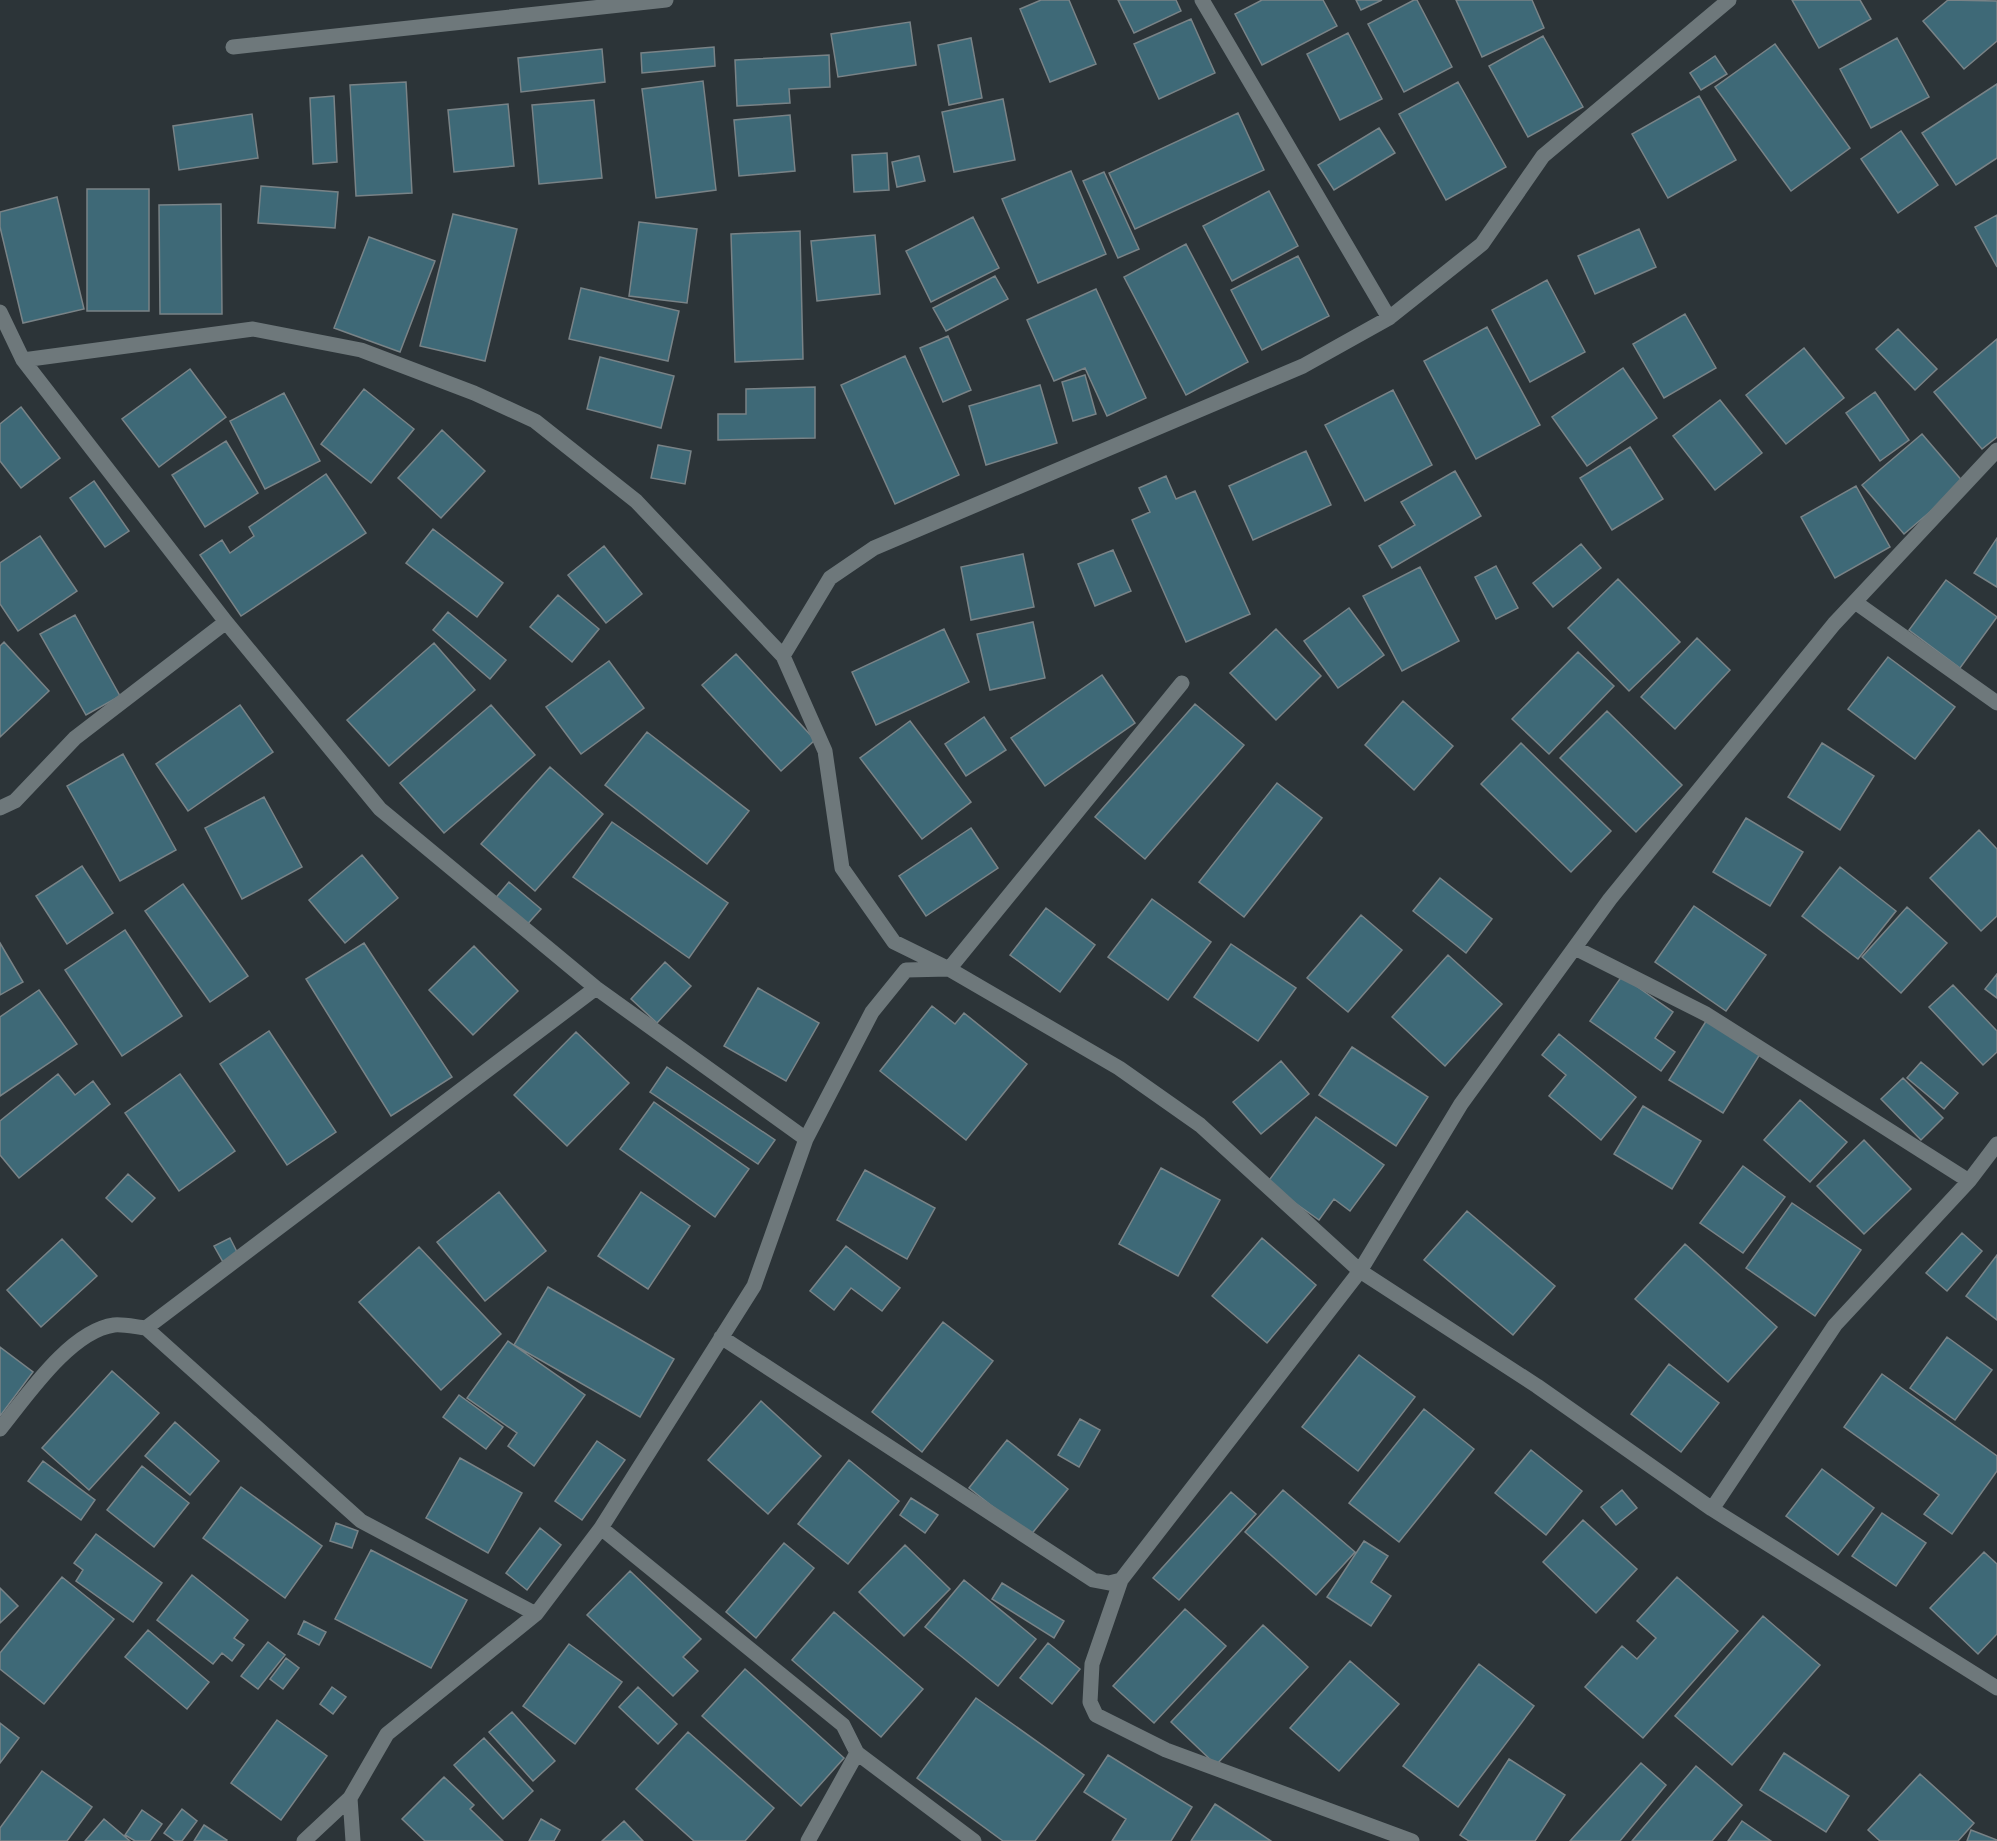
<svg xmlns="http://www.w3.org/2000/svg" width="1997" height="1841" font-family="'Varela Round',sans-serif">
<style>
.building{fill:#3e6977;stroke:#798387;stroke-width:1.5}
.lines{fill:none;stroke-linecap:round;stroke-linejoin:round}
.street{stroke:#6e787b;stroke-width:15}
</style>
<rect width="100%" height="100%" fill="#2c3438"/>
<path class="building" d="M1041,0H1069L1096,64L1050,82L1020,9Z
M1118,0H1176L1181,11L1134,33Z
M1262,0H1323L1337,26L1262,65L1235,14Z
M1356,0H1382L1361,10Z
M1414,0H1417L1452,67L1404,92L1368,24Z
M1456,0H1532L1544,28L1482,57Z
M1792,0H1860L1871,19L1819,48Z
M1948,0L1997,1V41L1964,69L1923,21Z
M1191,19L1215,73L1159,99L1134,44Z
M910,22L916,65L838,77L831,34Z
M1348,33L1382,99L1340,120L1307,54Z
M1543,36L1583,107L1528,137L1489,66Z
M971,38L982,98L949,105L938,45Z
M1897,38L1929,97L1871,128L1840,69Z
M1775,44L1850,148L1791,191L1715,87Z
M714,47L715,66L642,73L641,53Z
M602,49L605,82L521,92L518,58Z
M829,55L830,87L789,89L790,103L737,106L735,60Z
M1715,56L1727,74L1701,90L1690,73Z
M703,81L716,190L656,198L642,89Z
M406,82L412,193L356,196L350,85Z
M1458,82L1506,167L1446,200L1399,114Z
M1997,84V158L1956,185L1922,133Z
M334,96L337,162L313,164L310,98Z
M1699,96L1736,160L1668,198L1632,134Z
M1003,99L1015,160L954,172L942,112Z
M594,100L602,178L539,184L532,105Z
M508,104L514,166L454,172L448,110Z
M1238,113L1264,170L1135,229L1109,173Z
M252,114L258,158L179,170L173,126Z
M790,115L795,171L739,176L734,120Z
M1379,128L1395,153L1334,190L1318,165Z
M1901,131L1938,185L1898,213L1861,159Z
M887,153L889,190L854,192L852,155Z
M919,156L925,181L897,187L892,162Z
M1071,171L1106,254L1038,283L1002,199Z
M1104,172L1139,249L1118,258L1083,181Z
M261,186L338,192L335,228L258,223Z
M87,189H149V311H87Z
M1269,191L1298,246L1232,281L1203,226Z
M57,197L84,309L23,323L0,227V212Z
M221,204L222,314H160L159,205Z
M453,214L517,229L485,361L420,346Z
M1997,215V267L1975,227Z
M973,217L999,268L931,302L906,251Z
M639,222L697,229L687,303L629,296Z
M1639,229L1656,267L1595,294L1578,256Z
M800,231L803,359L735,362L731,234Z
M875,235L880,294L817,301L811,241Z
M369,237L435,261L400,352L334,328Z
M1186,244L1248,362L1186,395L1124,277Z
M1298,256L1329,316L1262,350L1231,290Z
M995,276L1008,299L946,331L933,308Z
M1547,280L1585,352L1530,382L1492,310Z
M581,288L679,311L668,361L569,339Z
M1096,289L1146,398L1107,416L1085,368L1054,381L1027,320Z
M1685,314L1716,368L1664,398L1633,344Z
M1487,327L1540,425L1476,459L1424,361Z
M1898,329L1937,369L1915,390L1876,349Z
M948,336L971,390L943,402L920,348Z
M1997,339V437L1982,449L1934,392Z
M1804,348L1844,398L1786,444L1746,395Z
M905,356L959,475L895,504L841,385Z
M600,357L674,376L661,428L587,409Z
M1623,368L1657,418L1587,466L1552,417Z
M190,369L226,417L159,467L122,419Z
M1085,375L1096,414L1073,421L1062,382Z
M1040,385L1057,443L986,465L969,406Z
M815,387V438L718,440V414H746V389Z
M364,389L414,429L371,483L321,444Z
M1393,390L1432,465L1365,501L1325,425Z
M1875,392L1909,440L1880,461L1846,413Z
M284,393L320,461L265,489L230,421Z
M1720,400L1762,453L1715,490L1673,436Z
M21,407L60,458L21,488L0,461V424Z
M442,430L485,471L441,518L398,478Z
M1922,434L1964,483L1904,534L1862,485Z
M226,441L258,493L205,527L172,475Z
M658,445L691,451L685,484L651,478Z
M1630,447L1663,499L1612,530L1580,478Z
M1306,451L1331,505L1253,540L1229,486Z
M1455,471L1481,516L1392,568L1379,546L1415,525L1401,502Z
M326,474L366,533L241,616L200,555L222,540L230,553L254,536L249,527Z
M1166,476L1176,499L1195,491L1250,614L1186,642L1132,520L1150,512L1139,488Z
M94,481L129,531L105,547L70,498Z
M1856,486L1890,547L1835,578L1801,517Z
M433,529L503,583L477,617L406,563Z
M40,536L77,591L18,631L0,604V563Z
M1997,538V587L1974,573Z
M1581,544L1601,568L1553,607L1533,583Z
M604,546L642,594L606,623L568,575Z
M1113,550L1131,591L1095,606L1078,564Z
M1023,554L1034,607L971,620L961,567Z
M1496,566L1518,608L1496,619L1475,577Z
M1420,567L1459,641L1402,671L1363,596Z
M1618,579L1680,642L1629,691L1568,628Z
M1946,580L1997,617L1960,668L1909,630Z
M558,595L599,629L572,662L530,627Z
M1349,608L1384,655L1338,688L1304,641Z
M448,612L506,660L490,679L433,630Z
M75,615L120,696L86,715L40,634Z
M1033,622L1045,678L990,690L977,634Z
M944,629L969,682L876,725L852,672Z
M1276,629L1321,676L1276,720L1230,673Z
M1697,638L1730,670L1675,729L1641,697Z
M4,642L49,691L0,737V646Z
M434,643L475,690L389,766L347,720Z
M1578,652L1614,686L1549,754L1512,719Z
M736,654L815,740L781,771L702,685Z
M1888,657L1955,707L1915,759L1848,709Z
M609,661L644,708L581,754L546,707Z
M1102,675L1135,723L1045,786L1011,738Z
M1403,701L1453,746L1414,790L1365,745Z
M1195,704L1244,745L1145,859L1095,817Z
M240,705L273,752L188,811L156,764Z
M491,705L535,755L444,833L400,783Z
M1607,711L1682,785L1636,832L1560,758Z
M984,717L1006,750L966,776L945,744Z
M910,721L971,802L922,839L860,758Z
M647,732L749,811L707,864L605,785Z
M1521,743L1611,831L1571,872L1481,784Z
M1822,743L1874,776L1840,830L1788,797Z
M123,754L176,850L120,881L67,786Z
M550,767L603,814L535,891L481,844Z
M1277,783L1322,818L1244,917L1199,882Z
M264,797L302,867L242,899L205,828Z
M1746,818L1803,852L1770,906L1713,872Z
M612,822L728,903L689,958L573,877Z
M971,828L998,868L926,916L899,876Z
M1979,830L1997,849V916L1981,931L1930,878Z
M362,855L398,898L345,943L309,900Z
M82,866L113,913L67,944L36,896Z
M1840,867L1896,911L1858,959L1802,916Z
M1440,878L1492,919L1466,953L1413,911Z
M509,882L541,909L524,928L493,901Z
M183,884L248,976L210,1002L145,911Z
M1152,899L1211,942L1168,1000L1108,957Z
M1694,906L1766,955L1726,1011L1655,962Z
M1907,907L1947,943L1901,993L1862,957Z
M1046,908L1095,945L1060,992L1010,955Z
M1361,915L1402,950L1348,1012L1307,978Z
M125,930L182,1016L122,1056L65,970Z
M0,943L23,982L0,995Z
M364,943L452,1077L391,1116L306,979Z
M1231,944L1296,988L1258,1041L1194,997Z
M474,946L518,991L473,1035L429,990Z
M1448,955L1502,1004L1445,1066L1392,1017Z
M665,962L691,986L657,1023L631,999Z
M1997,974V998L1985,989Z
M1622,976L1673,1012L1655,1038L1675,1052L1661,1071L1590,1021Z
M1953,985L1997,1031V1052L1983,1065L1929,1007Z
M758,988L819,1023L786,1081L724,1046Z
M39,990L77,1044L0,1096V1017Z
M932,1006L955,1024L964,1013L1027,1064L966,1140L880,1071Z
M1708,1018L1762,1051L1723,1113L1669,1080Z
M269,1031L336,1132L287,1165L220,1064Z
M576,1032L629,1083L567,1146L514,1095Z
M1559,1034L1636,1097L1601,1140L1549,1096L1566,1075L1542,1055Z
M1352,1047L1428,1097L1396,1146L1319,1095Z
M1281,1061L1309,1094L1261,1134L1233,1102Z
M1921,1062L1958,1093L1944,1109L1907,1078Z
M667,1067L775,1140L758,1164L650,1092Z
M58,1074L75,1095L93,1081L110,1104L19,1178L0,1155V1121Z
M180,1074L235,1151L179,1191L125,1113Z
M1903,1078L1943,1118L1921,1140L1881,1099Z
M1800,1100L1847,1142L1810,1182L1764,1140Z
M654,1102L749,1169L715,1217L620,1149Z
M1643,1106L1701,1141L1672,1189L1614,1154Z
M1316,1117L1384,1165L1350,1211L1334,1199L1319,1220L1267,1183Z
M1864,1140L1911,1189L1864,1234L1817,1186Z
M1743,1166L1785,1197L1743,1253L1700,1223Z
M1161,1168L1220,1200L1178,1276L1119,1244Z
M865,1170L935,1208L907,1259L837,1220Z
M128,1174L155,1198L132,1222L106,1198Z
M499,1192L546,1251L485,1301L437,1242Z
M641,1192L690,1226L648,1289L598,1256Z
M1792,1203L1861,1250L1815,1316L1746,1268Z
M1467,1211L1555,1286L1513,1335L1424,1260Z
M1962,1233L1982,1251L1947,1291L1926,1273Z
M230,1238L238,1254L223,1262L214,1246Z
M1262,1238L1316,1285L1267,1343L1212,1296Z
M62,1239L97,1276L41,1327L7,1290Z
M1685,1244L1777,1327L1728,1382L1635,1299Z
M846,1246L900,1288L882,1311L851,1288L834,1310L810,1291Z
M419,1247L501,1334L441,1390L359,1302Z
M1997,1255V1320L1966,1296Z
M548,1287L674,1359L640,1417L514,1345Z
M943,1322L993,1361L922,1452L872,1412Z
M1947,1337L1992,1370L1955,1420L1910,1388Z
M508,1341L585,1395L534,1466L508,1446L517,1433L467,1398Z
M0,1347L33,1372L0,1416Z
M1359,1355L1415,1397L1358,1471L1302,1427Z
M1669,1364L1719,1403L1681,1452L1631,1414Z
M112,1371L159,1413L89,1490L42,1448Z
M1882,1374L1997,1456V1471L1952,1534L1924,1514L1939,1495L1844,1427Z
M459,1395L503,1427L486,1449L443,1417Z
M761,1401L821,1456L768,1514L708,1460Z
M1424,1409L1474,1449L1399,1542L1349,1503Z
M1080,1419L1100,1430L1079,1467L1058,1455Z
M175,1422L219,1461L190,1495L145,1456Z
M1007,1440L1068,1489L1030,1536L969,1488Z
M597,1441L625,1460L582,1520L555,1501Z
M1531,1450L1582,1491L1546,1535L1495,1493Z
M460,1458L522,1493L488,1553L426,1518Z
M849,1460L899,1501L848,1564L798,1524Z
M43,1461L95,1500L81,1520L28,1481Z
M142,1466L189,1503L154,1547L107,1510Z
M1822,1469L1874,1508L1838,1555L1786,1516Z
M241,1487L322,1546L285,1598L203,1538Z
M1283,1490L1355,1552L1316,1595L1245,1532Z
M1622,1490L1637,1508L1616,1525L1601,1507Z
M1231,1492L1256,1514L1179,1600L1153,1578Z
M911,1498L938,1515L925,1533L900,1515Z
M1882,1513L1926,1543L1896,1586L1852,1556Z
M1583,1520L1637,1569L1596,1613L1543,1562Z
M336,1523L358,1531L352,1548L330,1541Z
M540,1528L561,1545L527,1590L506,1573Z
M96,1534L162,1583L133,1622L76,1581L83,1570L74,1563Z
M1364,1541L1388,1556L1371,1582L1391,1596L1371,1626L1327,1597Z
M784,1543L814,1568L756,1638L726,1612Z
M905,1545L950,1589L904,1636L859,1592Z
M371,1550L467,1600L431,1668L335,1619Z
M1984,1552L1997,1564V1634L1978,1654L1930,1608Z
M630,1571L701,1639L683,1657L698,1671L673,1696L587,1615Z
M192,1575L248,1620L234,1638L244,1645L232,1661L222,1653L213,1664L157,1620Z
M62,1577L114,1619L44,1704L0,1669V1653Z
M1677,1577L1738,1631L1643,1738L1585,1687L1622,1646L1637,1659L1656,1638L1637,1621Z
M964,1580L1036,1639L998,1686L925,1627Z
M1002,1583L1064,1621L1054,1638L992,1599Z
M0,1588L18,1606L0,1623Z
M1185,1609L1226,1646L1154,1723L1113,1686Z
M834,1612L923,1689L881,1737L792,1660Z
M1763,1616L1820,1665L1732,1765L1675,1716Z
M304,1621L326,1632L319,1645L298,1634Z
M1263,1625L1308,1667L1216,1765L1171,1722Z
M148,1630L209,1682L187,1709L125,1657Z
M268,1642L285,1655L258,1689L241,1676Z
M1048,1643L1080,1669L1052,1704L1020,1678Z
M569,1644L622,1682L575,1744L523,1706Z
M286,1658L299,1668L283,1689L270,1679Z
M1350,1661L1399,1704L1339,1771L1290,1728Z
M1479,1664L1534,1706L1458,1807L1403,1766Z
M745,1669L844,1758L801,1806L702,1716Z
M332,1687L346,1697L333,1714L320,1704Z
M638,1687L677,1724L658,1744L619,1707Z
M976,1698L1084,1775L1035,1841H1003L917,1778Z
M512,1712L555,1761L533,1781L489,1732Z
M277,1720L327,1756L281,1820L231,1783Z
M0,1723L19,1738L0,1763Z
M688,1732L774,1808L745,1841H694L636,1789Z
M484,1738L533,1791L503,1819L454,1765Z
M1784,1753L1849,1796L1826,1832L1760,1790Z
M1108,1755L1192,1807L1171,1841H1112L1126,1819L1084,1792Z
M1509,1759L1565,1795L1535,1841H1469L1460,1835Z
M1641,1763L1666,1785L1620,1841H1570Z
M1696,1766L1742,1805L1712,1841H1632Z
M42,1771L92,1807L67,1841H0V1828Z
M1920,1774L1974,1823L1958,1841H1880L1868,1830Z
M444,1777L474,1805L470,1809L503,1841H425L402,1819Z
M1215,1804L1271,1841H1191Z
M182,1809L197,1821L182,1841H175L164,1833Z
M142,1810L162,1824L150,1841H135L125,1835Z
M104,1819L130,1841H85Z
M541,1819L560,1830L554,1841H529Z
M624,1821L643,1841H602Z
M1742,1821L1771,1841H1728Z
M204,1825L227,1840L226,1841H194Z
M1971,1830L1997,1840V1841H1967Z"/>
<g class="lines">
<path class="street" d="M1202,0L1389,318
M233,47L666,0
M0,312L23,360L226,622L380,809L596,988L806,1139
M23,360L253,329L361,350L474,393L535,421L636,501L783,656L825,751L842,868L894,942L949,969L1119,1068L1200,1125L1360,1271L1537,1386L1712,1509L1997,1688
M1855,602L1997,703
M783,656L830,578L874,548L1303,366L1389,318L1482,244L1543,156L1729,0
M0,808L15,801L75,738L226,622
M1575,948L1706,1014L1969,1181
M146,1328L361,1521L536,1614
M721,1337L1093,1580L1109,1583L1121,1580
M0,1429C26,1397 70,1331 114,1325C123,1324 136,1327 146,1328L596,988
M1712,1509L1835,1325L1969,1181L1997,1144
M601,1528L843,1725L857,1753L974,1841
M350,1798L353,1841
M304,1841L350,1798L387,1734L536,1614L601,1528L754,1286L806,1139L872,1012L906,970L949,969L1182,683
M808,1841L857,1753
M1412,1841L1166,1750L1096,1715L1090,1702L1092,1664L1121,1580L1360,1271L1461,1104L1610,899L1834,624L1997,450"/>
</g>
</svg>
